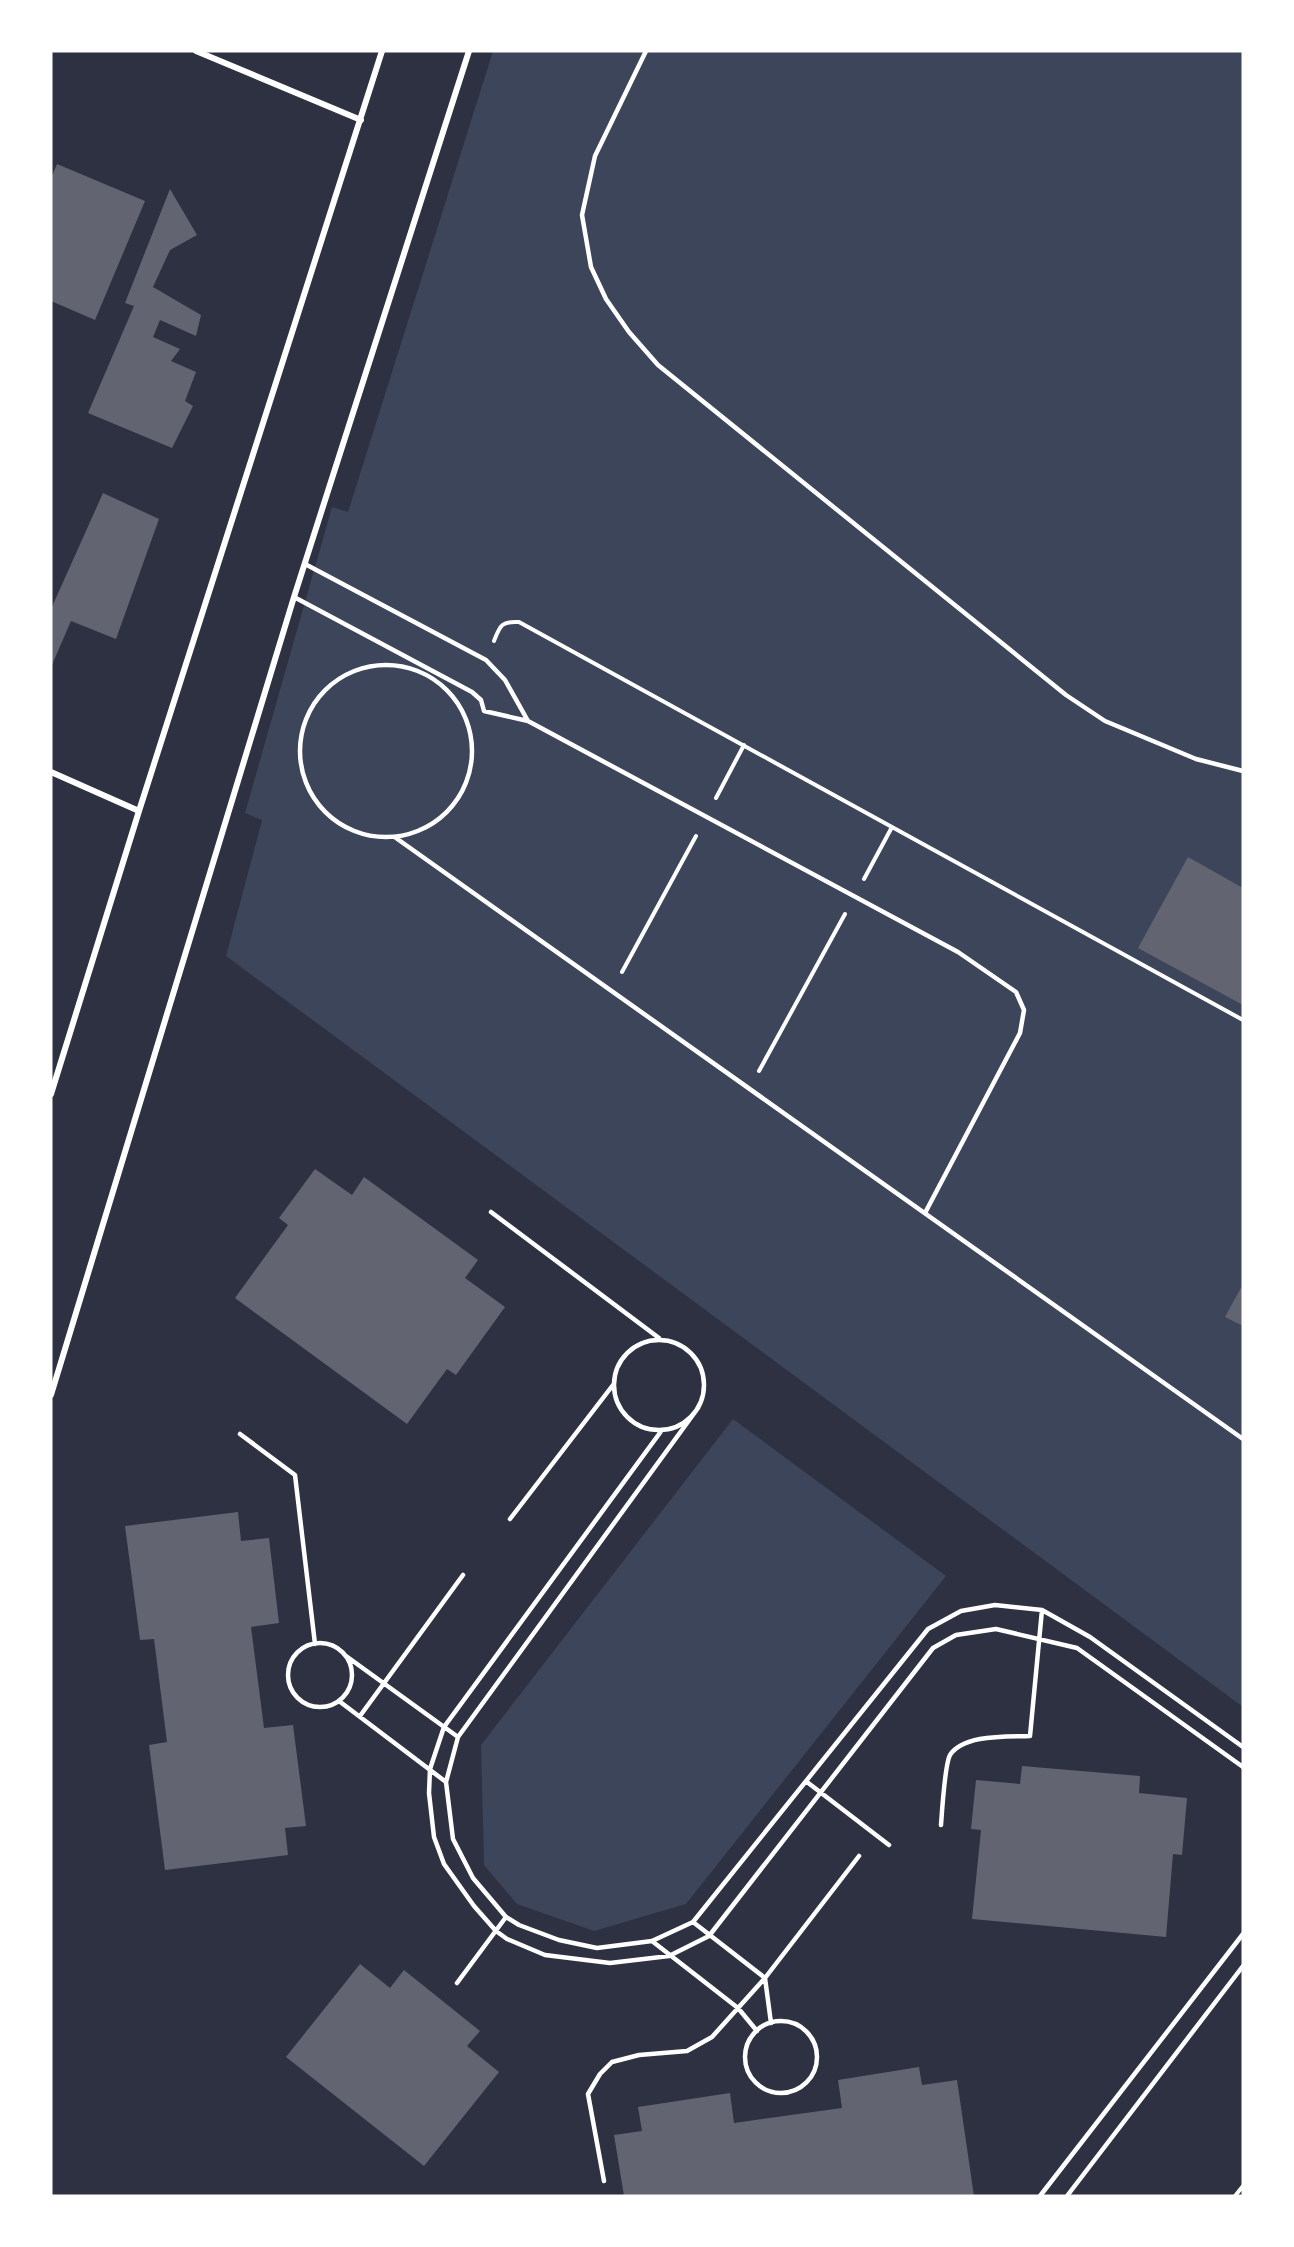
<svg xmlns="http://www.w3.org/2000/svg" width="1294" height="2247" font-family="Manrope,sans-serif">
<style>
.green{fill:#3c4559}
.building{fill:#626471}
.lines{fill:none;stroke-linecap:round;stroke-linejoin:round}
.path{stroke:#fff;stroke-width:4}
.service{stroke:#fff;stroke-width:4.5}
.minor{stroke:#fff;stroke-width:6}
</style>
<rect width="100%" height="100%" fill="#2d3142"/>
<path class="green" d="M493,51H1243V1707L226,956L262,820L245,813L332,507L348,512Z
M733,1419L946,1576L686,1904L594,1931L517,1904L484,1865L481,1745Z"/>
<path class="building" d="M57,164L145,201L95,320L51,301V178Z
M170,189L197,235L170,250L153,287L201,315L196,336L160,320L153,337L180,349L171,361L196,372L185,401L193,406L172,448L88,413L134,306L125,303Z
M103,493L159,519L116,639L71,621L51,667V609Z
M1188,857L1243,888V1005L1138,948Z
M315,1169L352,1195L364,1177L478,1260L465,1278L505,1307L456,1375L447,1369L407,1424L235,1298L288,1225L279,1218Z
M1243,1284V1326L1225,1317Z
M238,1512L241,1541L269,1538L279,1623L251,1627L264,1728L293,1725L306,1826L285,1828L288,1855L165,1870L149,1745L167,1742L154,1639L140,1640L125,1526Z
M1022,1766L1140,1776L1139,1793L1187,1798L1182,1855L1173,1854L1166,1937L972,1919L981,1830L971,1829L976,1780L1020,1784Z
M360,1964L390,1988L404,1970L480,2031L467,2046L499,2072L424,2166L286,2057Z
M919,2067L922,2085L957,2080L974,2196H624L614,2135L642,2131L638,2107L730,2093L734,2123L842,2108L838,2080Z"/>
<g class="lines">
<path class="path" d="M494,641C500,626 501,621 519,622L1243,1020
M716,798L744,745
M864,879L892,827
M622,972L696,836
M759,1071L845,914
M1235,2196L1243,2186"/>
<path class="service" d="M646,51L595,156L582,215L591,267L606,299L629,332L658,365L1066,695L1105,721L1196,759L1243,771
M305,564L486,660L505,680L528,721
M294,597L472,692L481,700L484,711L528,721L958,952L1016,992L1024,1010L1020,1033L925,1213
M300 751a86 86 0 1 1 172 0a86 86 0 1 1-172 0Z
M396,838L1243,1439
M491,1212L659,1338
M614 1385a45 45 0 1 1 90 0a45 45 0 1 1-90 0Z
M698,1408L458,1737L446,1782L453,1839L473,1878L506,1917L519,1925L559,1940L597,1948L652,1941L693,1922L928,1629L961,1611L995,1605L1042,1610L1090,1637L1243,1747
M662,1430L444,1727L430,1769L429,1793L434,1837L444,1864L474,1906L496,1931L507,1939L545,1955L610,1963L669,1956L709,1936L933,1648L956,1635L996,1629L1077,1648L1243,1767
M240,1434L295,1475L315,1644
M510,1519L613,1385
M288 1675a32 32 0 1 1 64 0a32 32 0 1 1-64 0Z
M346,1656L458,1737
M339,1701L446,1782
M360,1716L463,1575
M807,1782L889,1845
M941,1825C942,1811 945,1764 950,1755C964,1734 1007,1737 1030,1736L1042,1610
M693,1922L765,1978L771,2023
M652,1941L738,2008L757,2031
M457,1983L506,1917
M745 2057a36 36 0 1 1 72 0a36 36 0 1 1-72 0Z
M604,2181L588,2094L600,2074L612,2062L639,2055L687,2051L712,2037L765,1978L859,1856
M1040,2196L1243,1934
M1067,2196L1243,1966"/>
<path class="minor" d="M196,51L361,120
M51,772L139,811
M51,1094L139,811L382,51
M51,1395L294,597L469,51"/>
</g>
<rect width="1294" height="2247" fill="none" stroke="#ffffff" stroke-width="105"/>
</svg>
